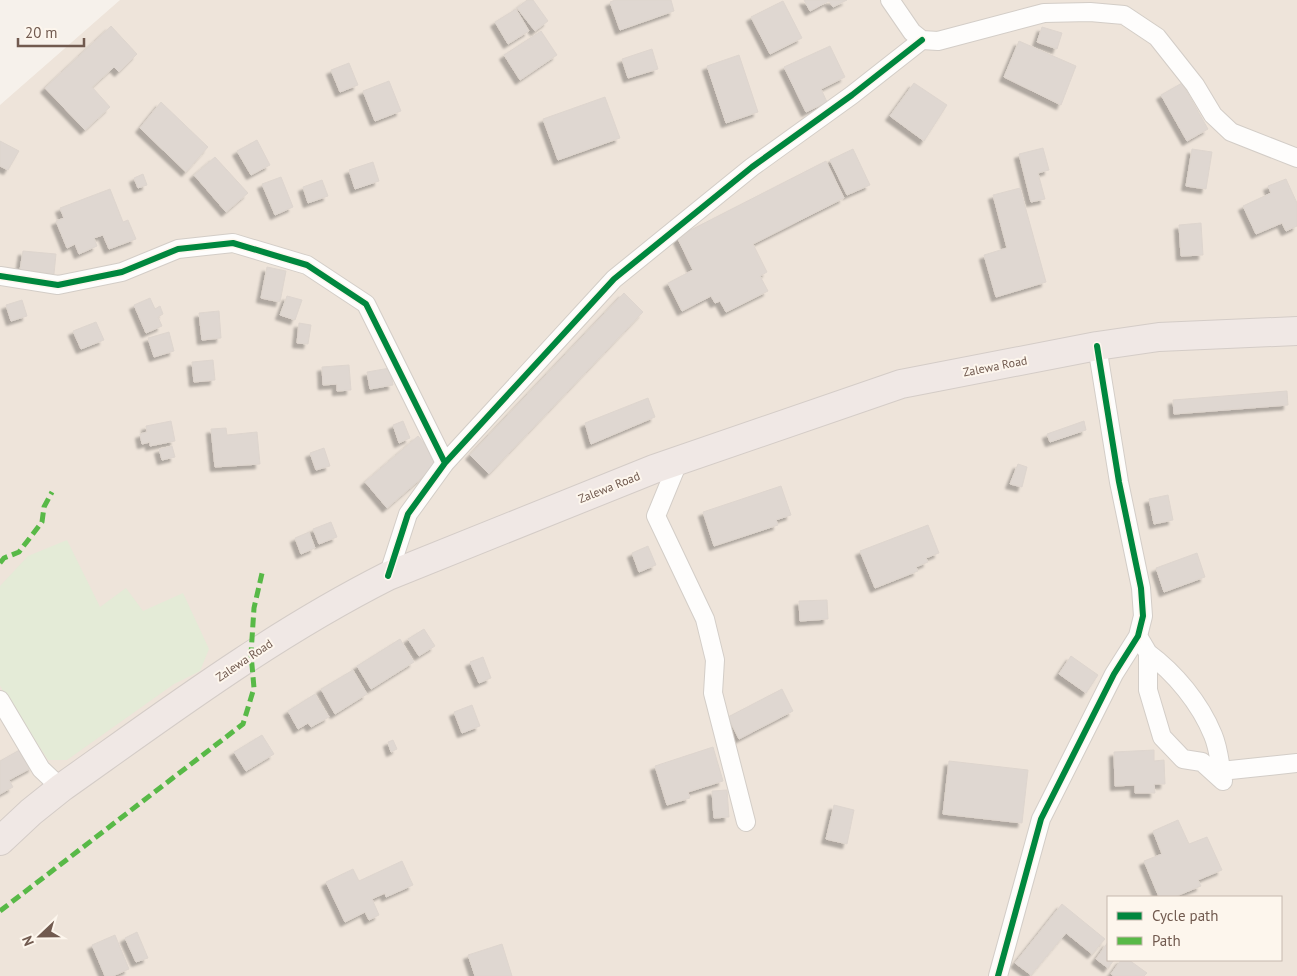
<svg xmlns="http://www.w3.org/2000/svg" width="1297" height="976" font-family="'PT Sans',sans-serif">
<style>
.residential{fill:#eee4da;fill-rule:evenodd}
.green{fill:#e4ebd7}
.building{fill:#dfd7d1;stroke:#ded5ce;filter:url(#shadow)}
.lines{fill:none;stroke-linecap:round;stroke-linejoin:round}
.street-casing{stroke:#d3cdc7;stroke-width:20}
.highway-casing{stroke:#d4ccc7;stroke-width:30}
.street{stroke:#fefdfc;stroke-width:18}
.highway{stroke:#f0e8e5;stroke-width:28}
.quiet{stroke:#58b947;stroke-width:5;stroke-dasharray:10 5;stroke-linecap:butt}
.cycleway-casing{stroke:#fdf6ed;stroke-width:9}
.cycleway{stroke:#00873e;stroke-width:6}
.labels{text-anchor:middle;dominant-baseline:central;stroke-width:4;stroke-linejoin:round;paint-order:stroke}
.street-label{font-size:12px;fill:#715a4f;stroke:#fdf6ed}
</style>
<defs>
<filter id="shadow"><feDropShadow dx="-4.5" dy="4.5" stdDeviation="1" flood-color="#0004"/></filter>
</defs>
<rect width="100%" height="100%" fill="#f6f1eb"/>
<path class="residential" d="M120,0H1297V976H0V105ZM1108,897H1281V960H1108Z"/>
<path class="green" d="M67,540L100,607L126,588L143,611L183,593L209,649L200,671L174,684L67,760H48L0,686V586L28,556Z"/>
<path class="building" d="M527,0H533L548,21L535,31L517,8Z
M615,0H671L674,11L620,30L610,2Z
M804,0H847L833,7L829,1L810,11Z
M783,1L802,38L770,54L751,17Z
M516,9L529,31L508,44L495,22Z
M111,26L137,54L119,72L114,67L92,87L110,107L85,130L45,88Z
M1042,27L1062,33L1057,49L1037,42Z
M541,31L557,55L520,80L504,55Z
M1019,41L1076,66L1061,105L1004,77Z
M830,46L845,77L821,89L827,102L806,112L784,67Z
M652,49L658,69L628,78L622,59Z
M739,55L758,112L726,123L707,66Z
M349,63L358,85L340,92L331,70Z
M389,81L401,111L375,121L363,91Z
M914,83L947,105L924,141L890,116Z
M1182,83L1208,129L1187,141L1161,95Z
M605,97L620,138L558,160L543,119Z
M161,102L208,147L186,172L140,128Z
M257,140L270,165L251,175L237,151Z
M0,141L19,151L8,170L0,166Z
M1043,148L1049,170L1038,173L1045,199L1031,202L1019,154Z
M853,149L870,185L847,195L830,160Z
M1192,149L1212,152L1206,189L1186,186Z
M215,157L248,193L226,212L194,175Z
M826,161L844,198L753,244L767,272L760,276L768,291L726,312L720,301L715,303L711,296L682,311L668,283L693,270L677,237Z
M373,162L379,181L355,189L349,170Z
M143,174L147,185L138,188L134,178Z
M281,177L293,207L275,215L262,184Z
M1286,179L1297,203V226L1286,231L1282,223L1256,234L1243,206L1271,193L1268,186Z
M322,180L328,196L308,203L303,187Z
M1020,188L1046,282L996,297L984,255L1007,248L993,195Z
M110,189L123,222L128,220L136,239L109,249L103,235L94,238L97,246L79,254L75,244L67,248L56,221L64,218L60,208Z
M1201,223L1203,255L1181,256L1179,225Z
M23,251L56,254L54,274L20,270Z
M267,267L286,271L280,302L261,298Z
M624,293L643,312L489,474L470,455Z
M287,296L302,300L295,320L280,315Z
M150,298L155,309L160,306L163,314L158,317L162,326L146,333L134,305Z
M22,300L27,316L11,321L6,305Z
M219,311L221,338L202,340L199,313Z
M96,322L104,340L81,349L73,331Z
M299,323L311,325L308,344L297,343Z
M169,332L174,351L154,357L148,338Z
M213,360L215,380L194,382L192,362Z
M349,365L351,390L337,391V384L323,385L322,367Z
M390,368L393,385L370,389L367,372Z
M1287,391L1288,405L1174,414L1173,400Z
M648,398L655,417L591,444L585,423Z
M171,421L175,441L150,446V442L142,444L140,434L147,432L146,426Z
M403,421L410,438L399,443L393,425Z
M1084,421L1086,430L1050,442L1047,434Z
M226,428L227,435L257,432L260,464L215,467L211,429Z
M418,436L440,462L387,508L365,482Z
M172,446L175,457L162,460L159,449Z
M324,448L330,466L316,470L310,453Z
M1018,464L1027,467L1022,487L1010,484Z
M781,486L791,515L776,520L778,525L714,546L703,512Z
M1168,495L1173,520L1154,524L1149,499Z
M331,522L337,537L319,544L313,529Z
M928,525L939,553L926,558L928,562L916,567L918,571L875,588L860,551Z
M309,532L315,548L301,554L295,538Z
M648,546L656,565L639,572L632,553Z
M1197,553L1205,577L1164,592L1156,568Z
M827,600L828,619L800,621L799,601Z
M424,629L435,646L419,656L408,639Z
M400,639L414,662L371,689L357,666Z
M1071,656L1098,675L1086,693L1059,674Z
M483,657L491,678L479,683L470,662Z
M353,670L367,694L335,714L321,689Z
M782,689L793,711L739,739L728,717Z
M315,694L329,717L311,727L308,723L298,729L288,711Z
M472,705L480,726L462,733L454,712Z
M262,735L274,754L246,771L234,752Z
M393,740L397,749L391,752L388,742Z
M713,747L723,781L688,792L690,798L667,805L655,766Z
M23,748L33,767L9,780L13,787L0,794V761Z
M1154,750V761L1164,760L1165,784H1154L1155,793H1135V785L1115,786L1114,752Z
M949,761L1028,770L1022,823L943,814Z
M727,790L729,817L714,818L712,791Z
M834,805L854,810L847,844L826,839Z
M1178,820L1189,844L1207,837L1222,870L1198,880L1201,886L1174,897H1159L1144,861L1162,854L1153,831Z
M402,861L413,885L386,897L385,893L372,899L379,915L369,920L365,912L345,922L326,882L353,869L359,881Z
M1062,904L1105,939L1092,954L1066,933L1031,975L1015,963Z
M137,932L148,958L136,962L125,938Z
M115,935L129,969L113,976H105L92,945Z
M1108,942V960H1114L1108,968L1096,959Z
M502,944L512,976H475L468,955Z
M1121,960H1129L1147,973L1144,976H1114L1111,974Z"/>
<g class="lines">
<defs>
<path id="street" d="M890,0L912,32L922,40L938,41L1044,13L1090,12L1124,15L1157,37L1195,85L1213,115L1231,132L1297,158
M0,276L58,285L122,272L178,249L233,243L307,265L366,304L445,463
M679,460L656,516L705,619L715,660L713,693L746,822
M388,576L408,514L445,463L614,279L752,167L852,95L922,40
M1138,636L1148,653V690L1162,737L1183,759L1202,762L1223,781
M1148,653C1175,673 1200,703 1213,735C1219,749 1220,766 1223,781
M0,700L41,769L61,788
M1221,771L1297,763
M998,976L1041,819L1114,674L1138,636L1143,616L1141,588L1119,482L1097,346"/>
<path id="highway" d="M0,841L31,812L61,788C167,713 271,635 388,576L654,469L901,384L1097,346L1159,337L1297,331"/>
</defs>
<use href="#street" class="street-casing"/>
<use href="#highway" class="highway-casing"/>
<use href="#street" class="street"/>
<use href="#highway" class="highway"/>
<path class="quiet" d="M0,563L4,558L19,552L42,522L44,507L52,492
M0,911L243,724L254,688L251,654L254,608L263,569"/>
<defs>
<path id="cycleway" d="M0,276L58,285L122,272L178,249L233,243L307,265L366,304L445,463
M388,576L408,514L445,463L614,279L752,167L852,95L922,40
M998,976L1041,819L1114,674L1138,636L1143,616L1141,588L1119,482L1097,346"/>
</defs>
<use href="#cycleway" class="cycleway-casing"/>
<use href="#cycleway" class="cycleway"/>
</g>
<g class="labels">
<g class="street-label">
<text transform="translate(995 366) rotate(-11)">Zalewa Road</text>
<text transform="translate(609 487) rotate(-22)">Zalewa Road</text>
<text transform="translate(244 660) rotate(-34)">Zalewa Road</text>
</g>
</g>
<rect x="1107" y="896" width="175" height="65" fill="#fdf6ed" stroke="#c5b8ae"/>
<rect x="1117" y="912" width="25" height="8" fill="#00873e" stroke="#c5b8ae"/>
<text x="1152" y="921" font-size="15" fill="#715a4f">Cycle path</text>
<rect x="1117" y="937" width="25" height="8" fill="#58b947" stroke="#c5b8ae"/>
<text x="1152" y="946" font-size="15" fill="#715a4f">Path</text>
<g transform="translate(40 936) rotate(248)" stroke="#fdf6ed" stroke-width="4" paint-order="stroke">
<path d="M0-4L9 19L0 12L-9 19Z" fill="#715a4f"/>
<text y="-8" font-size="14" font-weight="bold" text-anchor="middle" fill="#715a4f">N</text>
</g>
<path d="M18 38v8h66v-8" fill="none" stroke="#715a4f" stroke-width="2.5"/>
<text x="25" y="38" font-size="15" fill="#715a4f" stroke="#fdf6ed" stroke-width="4" paint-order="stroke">20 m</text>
</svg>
